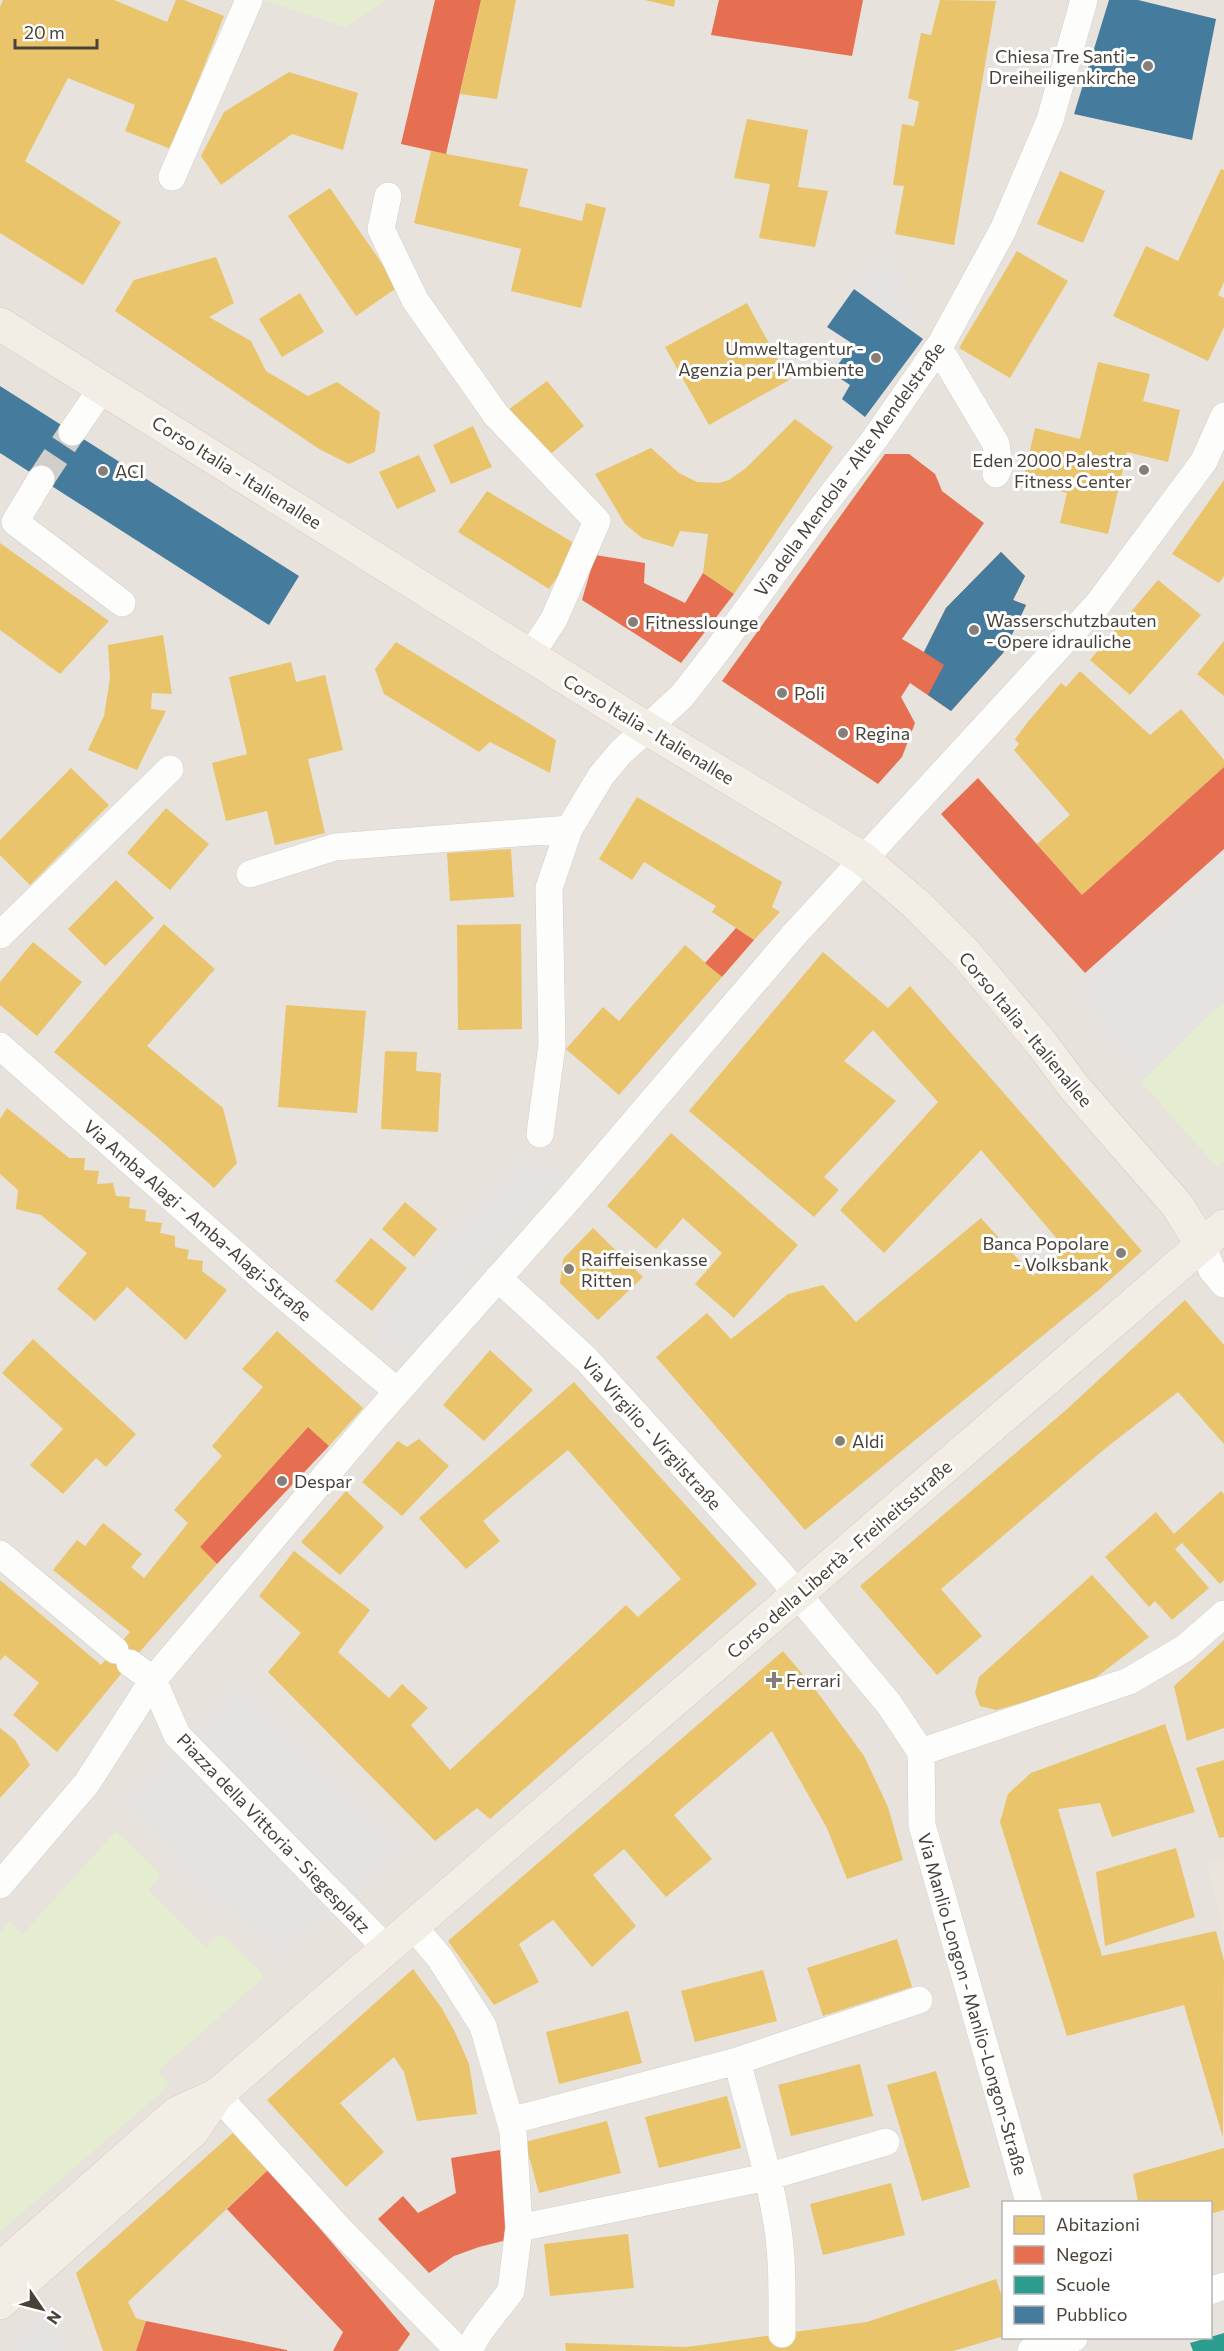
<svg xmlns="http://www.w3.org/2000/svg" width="1224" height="2351" font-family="Commissioner,sans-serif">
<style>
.residential{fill:#e7e2dc;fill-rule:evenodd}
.education{fill:#eae4da}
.green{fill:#e4edcf}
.parking{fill:#e6e2df}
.homes{fill:#e9c46a}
.shops{fill:#e76f51}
.schools{fill:#2a9d8f}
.public{fill:#457b9d}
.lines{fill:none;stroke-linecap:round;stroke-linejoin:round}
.minor-tunnel{stroke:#d2ceca;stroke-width:27;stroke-dasharray:27 14;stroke-linecap:butt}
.minor-casing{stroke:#d2cfcb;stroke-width:28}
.major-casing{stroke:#d6ccbc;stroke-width:34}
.minor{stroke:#fdfdfc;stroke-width:27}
.major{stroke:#f2eee6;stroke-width:33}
.poi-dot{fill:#867f78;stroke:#fff;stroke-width:2}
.labels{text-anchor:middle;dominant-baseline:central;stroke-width:6;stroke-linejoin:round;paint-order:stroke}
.poi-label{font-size:18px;fill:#4a4239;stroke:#fff;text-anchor:start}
.street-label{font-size:18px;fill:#4a4239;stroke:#fff}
</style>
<rect width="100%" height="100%" fill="#f4f1ee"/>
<path class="residential" d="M0,0H1224V2351H0ZM1004,2202H1210V2338H1004Z"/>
<path class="education" d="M1224,1859V1931L1206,1863Z"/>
<path class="green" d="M263,0H386L345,27Z
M1224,1001V1161L1217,1167L1141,1082Z
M117,1832L159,1872V1877L148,1890L206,1947L217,1936H223L261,1973L263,1978L158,2071L170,2085L0,2232V1932L9,1922L23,1934L114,1833Z"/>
<path class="parking" d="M885,238L921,324L915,333L846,284Z
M1224,849V1001L1141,1082L1065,992Z
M521,1148L568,1175L408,1357L384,1359L368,1319Z
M237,1671L410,1851L279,1968L201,1895L113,1803Z
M51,2297L71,2351H14L11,2333Z"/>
<path class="homes" d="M3,0H114L167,22L176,0H184L224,16L171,149L125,131L135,105L68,78L25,161L121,222L83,285L0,233V7Z
M481,0H516L497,99L460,94Z
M645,0H675L674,7Z
M940,0L996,1L954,245L895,234L904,186L893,185L902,124L914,126L919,102L908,98L921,33L931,35Z
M289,72L358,93L343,150L292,134L221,185L201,156L224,112Z
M747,119L808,130L798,187L828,191L815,247L759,238L770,184L734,178Z
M431,151L528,169L519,206L582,221L586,203L606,208L581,308L511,291L521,249L414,223Z
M1221,169L1224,170V282L1218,295L1224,298V327L1208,361L1113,316L1146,246L1178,261Z
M1060,171L1105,191L1083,243L1037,224Z
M330,188L398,287L356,316L288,216Z
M1017,251L1068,281L1010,378L959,348Z
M216,257L234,303L209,317L251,341L266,371L308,396L337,382L380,412L375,452L349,464L319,449L115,311L134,280Z
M300,293L324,332L282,357L259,319Z
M747,303L789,380L709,425L665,347Z
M1098,362L1150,374L1143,401L1180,410L1168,462L1127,452L1108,534L1060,523L1067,493L1023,482L1035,428L1080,439Z
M547,381L584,426L546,458L508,410Z
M795,419L833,447L734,594L703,573L708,534L680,531L673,547L642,538L625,524L595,474L651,448L679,473L697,482L719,483L729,480L746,468Z
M473,426L492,467L451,484L433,445Z
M885,454H909L935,474L942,491L865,600L844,597L821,580L811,557Z
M419,455L436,491L397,509L379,472Z
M1224,480V576L1219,583L1172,554Z
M487,491L579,546L549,589L458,532Z
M0,543L109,621L60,674L0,630Z
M1158,580L1201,615L1130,695L1090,660Z
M163,635L172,694L152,693L151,709L166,711L137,770L88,750L104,716L110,678L108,645Z
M1224,641V696L1197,674Z
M396,642L556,740L550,773L490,742L479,752L384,694L375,669Z
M291,662L296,682L325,675L343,750L308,759L325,833L275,845L267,811L226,821L212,763L247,754L229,677Z
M1080,671L1150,735L1181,709L1224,760V767L1082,895L1037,844L1070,815L1014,750L1019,744L1015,739L1027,723L1061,683L1066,687Z
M71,768L109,805L30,885L0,855V840Z
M637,797L782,882L772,907L780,912L754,940L712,912L716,906L644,862L632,880L599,859Z
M166,808L209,844L170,890L127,853Z
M511,849L514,897L450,901L447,853Z
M116,880L154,918L105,966L68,929Z
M164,924L215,969L147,1046L223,1108L237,1163L214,1188L157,1137L54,1052Z
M521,924L522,1029L458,1030L457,925Z
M33,942L82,982L37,1036L0,1005V982Z
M685,945L722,977L619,1095L566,1049L603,1007L619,1021Z
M823,952L888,1008L910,986L1142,1251L1100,1289L805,1530L656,1357L707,1313L731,1339L788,1294L823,1285L856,1322L981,1218L1033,1276L1065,1248L981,1150L884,1253L840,1210L938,1102L873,1030L844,1061L896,1101L824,1177L839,1190L814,1217L689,1111Z
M286,1005L366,1011L357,1113L278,1107Z
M385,1051L417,1052L416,1071L441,1073L438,1132L381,1129Z
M7,1108L69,1158H85L84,1170L99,1171L97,1184L113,1183L116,1196L130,1197L129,1208L146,1210L145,1221L162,1223L160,1233L175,1236V1247L189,1250L187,1259L203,1261L202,1271L227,1290L186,1340L127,1287L95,1321L57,1289L87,1253L41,1215L16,1209L18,1190L0,1174V1119Z
M671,1133L798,1245L734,1318L695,1284L722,1253L683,1218L656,1249L607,1206Z
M405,1202L437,1229L414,1257L382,1229Z
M593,1228L643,1277L598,1320L560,1283L563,1259Z
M371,1238L407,1268L372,1311L335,1281Z
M1185,1300L1224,1345V1444L1178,1392L1102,1451L941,1589L982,1636L937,1675L860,1586L1066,1410Z
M277,1331L363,1408L329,1446L308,1427L200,1547L217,1564L130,1663L57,1752L13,1715L39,1683L5,1655L0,1661V1580L101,1665L130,1632L53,1570L77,1540L85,1546L103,1523L142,1554L131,1567L144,1578L188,1523L174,1510L222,1456L212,1446L263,1387L242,1369Z
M33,1339L136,1434L106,1467L96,1458L63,1494L30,1465L63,1429L2,1373Z
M490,1350L533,1390L484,1441L443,1405Z
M574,1382L757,1584L490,1819L477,1808L435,1841L268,1672L301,1633L259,1596L294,1551L370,1610L338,1652L389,1698L402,1684L428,1708L411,1725L450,1770L626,1605L638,1617L681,1579L568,1450L483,1521L500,1541L466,1569L419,1518Z
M419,1439L449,1466L402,1516L362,1482L398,1441L407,1447Z
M346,1491L384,1527L340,1575L301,1542Z
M1221,1491L1224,1494V1580L1220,1584L1182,1543L1175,1549L1209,1588L1172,1620L1155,1601L1149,1607L1105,1557L1156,1512L1174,1534Z
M1092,1575L1149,1637L1086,1685L996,1710L980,1706L975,1693L979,1677Z
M1224,1640V1728L1187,1741L1174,1686Z
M783,1651L815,1689L864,1756L888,1807L903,1860L847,1879L827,1828L772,1731L674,1815L712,1859L666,1897L624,1849L593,1875L636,1926L592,1967L553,1920L519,1944L539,1982L494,2005L448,1941Z
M1165,1724L1195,1812L1112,1837L1100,1803L1058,1809L1102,1956L1216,1931L1224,1961L1223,2138L1184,2005L1067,2036L1000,1822L1008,1794L1031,1773Z
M0,1728L15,1740L30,1765L0,1798Z
M1224,1760V1837L1219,1838L1196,1768Z
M1176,1848L1195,1917L1105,1946L1096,1872Z
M897,1939L912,1987L823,2016L807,1968Z
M413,1969L441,2007L455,2032L469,2064L477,2114L417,2121L404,2072L394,2057L340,2103L384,2152L346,2187L267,2100Z
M763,1970L777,2021L695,2042L681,1991Z
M628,2011L642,2063L559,2084L546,2032Z
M860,2064L873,2116L791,2136L778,2085Z
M936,2071L970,2187L922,2201L887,2085Z
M727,2096L741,2148L659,2168L645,2117Z
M607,2121L621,2173L539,2193L525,2142Z
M235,2131L269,2169L128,2302L136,2318L146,2321L136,2351H103L76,2273Z
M1224,2148V2210L1210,2214V2202H1138L1133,2174Z
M891,2183L905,2235L823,2255L810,2204Z
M628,2234L634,2288L550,2296L544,2244Z
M996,2279L1004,2302V2336L953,2351H566L565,2343L687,2347L867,2322Z"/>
<path class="shops" d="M435,0H481L446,154L401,144Z
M719,0H863L852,56L711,35Z
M885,454H909L935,474L942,491L984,523L902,639L924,652L946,608L1001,552L1025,576L1013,600L1026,605L1003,653L951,711L910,683L901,697L915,723L902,757L878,784L722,681Z
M595,555L645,563L644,583L685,603L703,573L734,594L681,663L582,600Z
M1224,767V849L1085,973L941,814L978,778L1082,895Z
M736,928L754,940L722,977L705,963Z
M308,1427L329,1446L217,1564L200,1547Z
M500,2150L511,2239L479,2247L454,2256L429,2273L378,2219L403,2196L418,2213L456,2193L451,2158Z
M269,2169L410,2334L398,2351H333L343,2332L227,2209Z
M146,2321L287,2350V2351H136Z"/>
<path class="schools" d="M1224,2333V2351H1193L1190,2343Z"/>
<path class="public" d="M1109,0H1138L1216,19L1192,140L1074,114Z
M854,289L923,339L865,417L842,399L850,385L832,373L853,344L827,327Z
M0,386L299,576L269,625L0,453Z
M1001,552L1025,576L1013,600L1026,605L1003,653L951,711L928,695L944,665L924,652L946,608Z"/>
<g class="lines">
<path class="minor-tunnel" d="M41,479L72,432"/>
<defs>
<path id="minor" d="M172,177L249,0
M388,196L381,229L415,300L496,415L597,521L554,619L530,656
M937,350L945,358L996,444L999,467L996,474
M72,432L103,387
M41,479L15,522L122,603
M250,874L335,847L569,829
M0,935L170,769
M0,1046L259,1275L397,1391
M540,1134L552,1045L549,888L569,829L601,776L620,753L682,696L717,651L820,510L874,440L942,342L1003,230L1050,120L1084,0
M1202,1245L1212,1270L1224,1284
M498,1278L587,1360L778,1571L889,1704L921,1752L922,1825L1029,2202
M0,1554L115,1650
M130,1663L153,1680L177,1735L387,1949
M921,1752L1129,1681L1185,1648L1224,1614
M0,1885L87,1783L153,1680L376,1416L573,1194L793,936L1098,604L1204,461L1224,416
M413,1926L440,1958L483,2026L513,2131L519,2228L511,2291L480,2331L468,2351
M737,2061C751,2115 768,2168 777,2223C783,2259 782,2297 782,2334
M217,2095L345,2235L459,2351
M510,2121L737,2061L919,2000
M519,2228L767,2177L886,2142
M1210,2291L1224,2286
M1031,2351L1074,2338"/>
<path id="major" d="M0,324L646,728L862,858L916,904L966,954L1042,1044L1074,1087L1177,1205L1202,1245
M0,2269L177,2113L217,2095
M0,2303L192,2132L217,2095L1224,1226"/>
</defs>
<use href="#minor" class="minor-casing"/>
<use href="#major" class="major-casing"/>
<use href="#minor" class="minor"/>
<use href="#major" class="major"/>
</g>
<g class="poi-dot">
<circle cx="1148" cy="66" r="6"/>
<circle cx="876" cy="358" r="6"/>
<circle cx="1144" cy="470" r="6"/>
<circle cx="103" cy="471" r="6"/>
<circle cx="633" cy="622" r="6"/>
<circle cx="974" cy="630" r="6"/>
<circle cx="782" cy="693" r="6"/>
<circle cx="843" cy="733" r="6"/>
<circle cx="1121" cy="1253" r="6"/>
<circle cx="569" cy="1269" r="6"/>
<circle cx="840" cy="1441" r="6"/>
<circle cx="282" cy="1481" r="6"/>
<path d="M771 1671h6v6h6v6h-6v6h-6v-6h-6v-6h6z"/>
</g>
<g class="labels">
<g class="poi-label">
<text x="1136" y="56" text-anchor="end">Chiesa Tre Santi -<tspan x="1136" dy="21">Dreiheiligenkirche</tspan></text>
<text x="864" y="348" text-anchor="end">Umweltagentur -<tspan x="864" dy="21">Agenzia per l'Ambiente</tspan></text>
<text x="1132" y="460" text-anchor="end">Eden 2000 Palestra<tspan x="1132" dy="21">Fitness Center</tspan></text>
<text x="115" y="471">ACI</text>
<text x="986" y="620">Wasserschutzbauten<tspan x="986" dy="21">- Opere idrauliche</tspan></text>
<text x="645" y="622">Fitnesslounge</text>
<text x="794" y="693">Poli</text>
<text x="855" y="733">Regina</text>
<text x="1109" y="1243" text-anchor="end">Banca Popolare<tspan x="1109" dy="21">- Volksbank</tspan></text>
<text x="581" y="1259">Raiffeisenkasse<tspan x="581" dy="21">Ritten</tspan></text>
<text x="852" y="1441">Aldi</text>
<text x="294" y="1481">Despar</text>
<text x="786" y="1680">Ferrari</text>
</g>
<g class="street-label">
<text transform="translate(849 469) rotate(-54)">Via della Mendola - Alte Mendelstraße</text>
<text transform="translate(237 472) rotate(32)">Corso Italia - Italienallee</text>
<text transform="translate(649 729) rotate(31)">Corso Italia - Italienallee</text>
<text transform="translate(1026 1029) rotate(50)">Corso Italia - Italienallee</text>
<text transform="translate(198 1220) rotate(41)">Via Amba Alagi - Amba-Alagi-Straße</text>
<text transform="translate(652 1433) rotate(48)">Via Virgilio - Virgilstraße</text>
<text transform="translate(839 1559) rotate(-41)">Corso della Libertà - Freiheitsstraße</text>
<text transform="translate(274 1833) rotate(46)">Piazza della Vittoria - Siegesplatz</text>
<text transform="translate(973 2004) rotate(74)">Via Manlio Longon - Manlio-Longon-Straße</text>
</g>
</g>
<rect x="1002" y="2201" width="210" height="138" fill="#ffffff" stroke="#b7b3b0" stroke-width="1.5"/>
<rect x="1014" y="2216" width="30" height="18" fill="#e9c46a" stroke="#b7b3b0" stroke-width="1.5"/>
<text x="1056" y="2231" font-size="18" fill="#4a4239">Abitazioni</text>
<rect x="1014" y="2246" width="30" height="18" fill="#e76f51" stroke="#b7b3b0" stroke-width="1.5"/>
<text x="1056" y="2261" font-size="18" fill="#4a4239">Negozi</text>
<rect x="1014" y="2276" width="30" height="18" fill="#2a9d8f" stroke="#b7b3b0" stroke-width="1.5"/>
<text x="1056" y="2291" font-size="18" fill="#4a4239">Scuole</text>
<rect x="1014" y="2306" width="30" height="18" fill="#457b9d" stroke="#b7b3b0" stroke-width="1.5"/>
<text x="1056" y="2321" font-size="18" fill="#4a4239">Pubblico</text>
<g transform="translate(42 2309) rotate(125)" stroke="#ffffff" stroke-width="4.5" paint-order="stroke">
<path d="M0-4.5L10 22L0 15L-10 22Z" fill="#4a4239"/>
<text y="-9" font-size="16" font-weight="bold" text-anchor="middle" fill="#4a4239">N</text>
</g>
<path d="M15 39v9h82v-9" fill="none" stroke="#4a4239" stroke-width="3"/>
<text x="24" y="39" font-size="18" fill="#4a4239" stroke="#ffffff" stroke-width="4.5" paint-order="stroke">20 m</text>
</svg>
